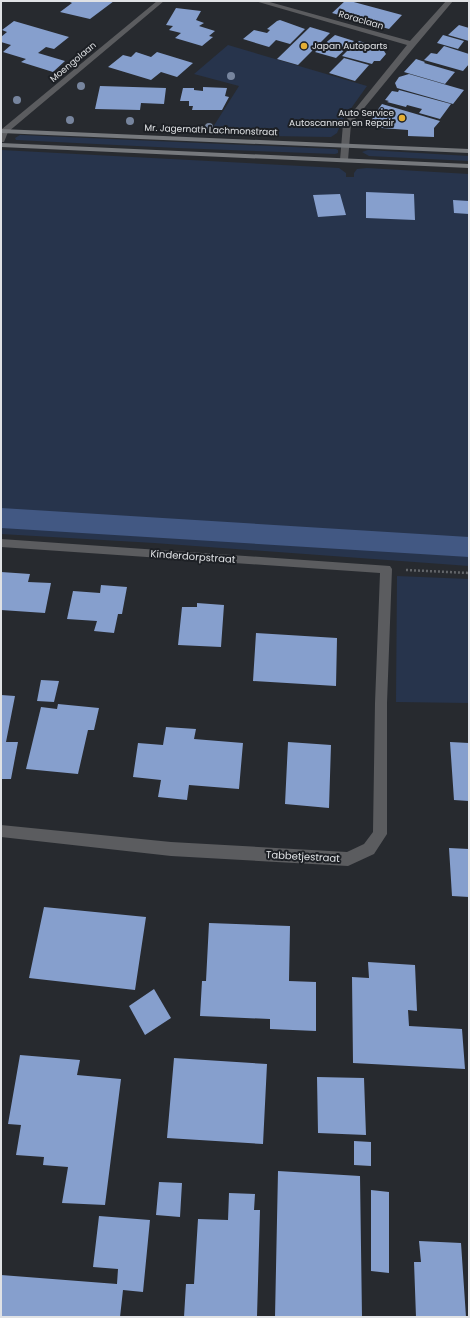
<svg xmlns="http://www.w3.org/2000/svg" width="470" height="1318" viewBox="0 0 470 1318" font-family="Poppins,sans-serif">
  <style>
    .green { fill: #27344c }
    .lines { fill: none; stroke-linecap: round; stroke-linejoin: round }
    .canal { fill: #425883; fill-rule: evenodd }
    .building { fill: #869fcd }
    .path { stroke: #626569; stroke-width: 2.5; stroke-dasharray: 2 2; stroke-linecap: butt }
    .street { fill: #5b5c5f; fill-rule: evenodd }
    .secondary { fill: #76797d; fill-rule: evenodd }
    .tree { fill: #77859e }
    .poi-dot { fill: #e4ae35; stroke: #1d2025; stroke-width: 1.5 }
    .labels { text-anchor: middle; stroke-width: 4; stroke-linejoin: round; paint-order: stroke }
    .far-street-label { font-size: 9px; fill: #e0e2e5; stroke: #1d2025 }
    .far-poi-label { font-size: 9px; fill: #e0e2e5; stroke: #1d2025; text-anchor: start }
    .street-label { font-size: 10px; fill: #e0e2e5; stroke: #1d2025 }
  </style>
  <rect width="100%" height="100%" fill="#272a2f"/>
  <path class="green" d="M228,45L367,86L342,121L337,133L331,137L208,135L239,86L194,74Z
    M20,135L336,149L338,150V153L335,154L177,148L16,140L15,138Z
    M1,150L339,168L346,173V177H354V173L357,169L367,168L469,174V566L154,543L1,534Z
    M368,150L469,156V161L369,156L362,152Z
    M397,576L469,579V703L396,702Z"/>
  <g class="lines">
    <path class="canal" d="M1,508L469,537V557L1,528Z"/>
  </g>
  <path class="building" d="M68,1H114L90,19L60,12L72,3Z
    M345,1H350L402,15L389,29L332,13Z
    M176,8L201,11L196,20L204,23L199,26L215,31L209,36L213,37L202,46L175,38L181,33L169,30L173,26L166,25Z
    M280,20L305,29L290,44L276,40L269,47L243,39L254,30L267,33L270,30L267,29L277,21Z
    M14,21L69,37L54,49L46,47L38,53L65,61L53,72L21,62L26,59L3,52L11,45L1,42V37L7,32L2,30Z
    M459,25L469,28V41L448,35Z
    M310,27L330,33L298,65L277,59Z
    M335,35L354,41L336,58L315,52Z
    M443,35L464,41L458,49L437,43Z
    M359,41L375,46L374,48L384,51L386,54L380,61H374L372,64L342,56L349,49H351Z
    M444,46L469,54V64L463,71L424,60L431,53L437,54Z
    M136,52L151,57L157,52L193,63L177,77L161,72L151,80L108,67L123,55L131,57Z
    M344,58L369,65L355,81L329,73Z
    M416,59L425,62L424,63L455,72L445,84L404,72Z
    M409,74L464,90L453,104L397,88L395,83L399,77Z
    M100,86L166,88L164,104L141,103L140,110L95,109Z
    M203,87L227,88L225,96L229,97L222,110H192L193,106H189V101H180L183,88H194V90L203,91Z
    M399,90L451,104L440,119L419,113L422,109L407,105L406,107L387,102L389,101L385,100L392,91L398,92Z
    M382,104L440,121L434,128V137L408,136V130L369,127L374,115Z
    M366,192L414,194L415,220L366,218Z
    M340,194L346,215L318,217L313,195Z
    M453,200L469,201V214L454,213Z
    M1,572L30,574L28,582L51,583L45,613L1,610Z
    M101,585L127,587L122,614H118L114,633L94,631L97,621L67,619L73,591L100,593Z
    M197,603L224,605L221,647L178,645L182,607H197Z
    M256,633L337,638L336,686L253,681Z
    M41,680L59,681L54,702L37,701Z
    M1,695L15,696L6,742H18L11,779H1Z
    M58,704L99,708L94,730H88L78,774L26,769L41,707L57,709Z
    M166,727L196,729L194,739L243,743L239,789L189,785L187,800L158,797L161,780L133,777L138,743L163,745Z
    M288,742L331,745L329,808L285,804Z
    M450,742L469,743V801L454,800Z
    M449,848L469,849V897L452,896Z
    M44,907L146,917L135,990L29,978Z
    M209,923L290,926L289,981L316,982V1031L270,1029V1019L200,1016L202,981H206Z
    M368,962L415,965L417,1011L408,1010L409,1026L462,1029L465,1069L353,1063L352,977L369,978Z
    M154,989L171,1018L145,1035L129,1006Z
    M20,1055L80,1060L77,1075L121,1079L105,1205L62,1203L68,1167L43,1165L44,1157L16,1155L21,1125L8,1124Z
    M174,1058L267,1064L263,1144L167,1138Z
    M317,1077L364,1078L366,1135L318,1133Z
    M354,1141L371,1142V1166L354,1165Z
    M278,1171L360,1176L362,1317H275Z
    M159,1182L182,1183L180,1217L156,1215Z
    M371,1190L389,1192V1273L371,1271Z
    M229,1193L255,1194L254,1210H260L257,1317H184L186,1284H194L198,1219L228,1220Z
    M99,1216L150,1220L143,1292L123,1290L120,1317H1V1275L117,1284L118,1269L93,1267Z
    M419,1241L461,1243L466,1317H416L414,1262H421Z"/>
  <g class="lines">
    <path class="path" d="M406,570L469,573"/>
    <path class="street" d="M157,1H164L8,132L4,142H1L2,129Z
      M255,1H266L410,41L446,1H453L415,46L351,124L348,160L344,162L340,160L343,124L407,45Z
      M1,539L390,566L392,569L387,703V834L374,854L348,866L171,856L1,837V825L171,842L347,852L364,844L373,832L375,703L380,573L1,547Z"/>
    <path class="secondary" d="M1,129L469,149V153L1,133Z
      M1,143L469,164V168L1,147Z"/>
  </g>
  <g class="tree">
    <circle cx="231" cy="76" r="4"/>
    <circle cx="81" cy="86" r="4"/>
    <circle cx="17" cy="100" r="4"/>
    <circle cx="70" cy="120" r="4"/>
    <circle cx="130" cy="121" r="4"/>
    <circle cx="209" cy="127" r="4"/>
  </g>
  <g class="poi-dot">
    <circle cx="304" cy="46" r="4"/>
    <circle cx="402" cy="118" r="4"/>
  </g>
  <g class="labels">
    <g class="far-street-label">
      <text transform="translate(361 20) rotate(16)" y="3">Roraclaan</text>
      <text transform="translate(73 62) rotate(-40)" y="3">Moengolaan</text>
      <text transform="translate(211 130) rotate(2)" y="3">Mr. Jagernath Lachmonstraat</text>
    </g>
    <g class="far-poi-label">
      <text x="312" y="49">Japan Autoparts</text>
      <text x="394" y="116" text-anchor="end">Auto Service<tspan x="394" dy="10">Autoscannen en Repair</tspan></text>
    </g>
    <g class="street-label">
      <text transform="translate(193 556) rotate(4)" y="4">Kinderdorpstraat</text>
      <text transform="translate(303 856) rotate(3)" y="4">Tabbetjestraat</text>
    </g>
  </g>
  <rect width="470" height="1318" fill="none" stroke="#e0e2e5" stroke-width="4"/>
</svg>
